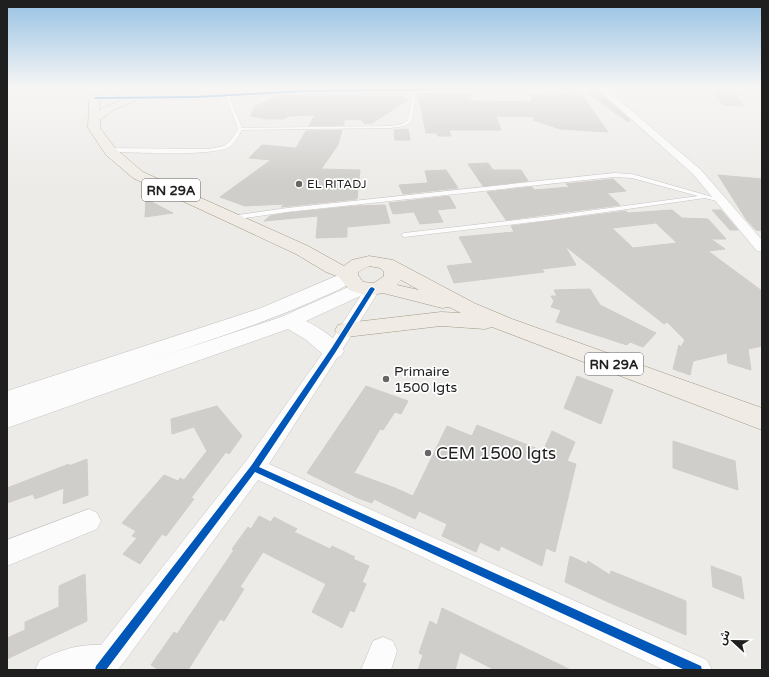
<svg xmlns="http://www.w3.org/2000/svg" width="769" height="677" viewBox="0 0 769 677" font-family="'Varela Round','Noto Sans Arabic',sans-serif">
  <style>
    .building { fill: #d0cecb; stroke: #d0cdc9; fill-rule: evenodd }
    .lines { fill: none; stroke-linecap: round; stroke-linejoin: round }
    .service-casing { stroke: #c6c5c4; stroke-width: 1 }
    .minor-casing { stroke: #c6c5c4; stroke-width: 1 }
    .tertiary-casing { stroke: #c6c5c4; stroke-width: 1 }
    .primary-casing { stroke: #a39a85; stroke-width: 1 }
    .service { fill: #fcfcfc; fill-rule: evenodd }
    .minor { fill: #fcfcfc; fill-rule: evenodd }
    .tertiary { fill: #fcfcfc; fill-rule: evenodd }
    .primary { fill: #f0ece5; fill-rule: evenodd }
    .cycleway-casing { stroke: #fff; stroke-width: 2 }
    .cycleway { fill: #0057b8; fill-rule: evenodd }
    .poi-dot { fill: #676665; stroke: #fff; stroke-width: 1.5 }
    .labels { text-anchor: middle; stroke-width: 3.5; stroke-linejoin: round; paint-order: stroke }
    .far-poi-label { font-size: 12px; fill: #1f1f1f; stroke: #fff; text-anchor: start }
    .shield { fill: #fff; stroke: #626262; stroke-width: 1 }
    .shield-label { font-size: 13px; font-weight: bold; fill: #1f1f1f }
    .poi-label { font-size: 14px; fill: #1f1f1f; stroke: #fff; text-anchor: start }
    .near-poi-label { font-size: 17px; fill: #1f1f1f; stroke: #fff; text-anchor: start }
  </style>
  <rect width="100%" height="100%" fill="#edebe8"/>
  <path class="building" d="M713,88H733L743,106L723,105L717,99Z
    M596,90L630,120L628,122L585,91Z
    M580,93L608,132L560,129L533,120L536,117L496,116L501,130H449L451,136H438L437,133H426L418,94H469L471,101L532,102L531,95L558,96L556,94Z
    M398,94L408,100L372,123L365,124L360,119L344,120V125L309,126L315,115L289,116L283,119H267L251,116L254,107L278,96Z
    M408,129L410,140H395L394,130Z
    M342,130L338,145L321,169L360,170L357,199L281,207L285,204L245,206L220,197L271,160L249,158L262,145L296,148L306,131Z
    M488,163L493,170H521L528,181L483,186L468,164Z
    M446,170L458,188L403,194L399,185L428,183L425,171Z
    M718,175L762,179V231L756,230L746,219Z
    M613,179L626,191L607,193L620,205L506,220L487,192L532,187L534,190L570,187L566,184Z
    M449,196L456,208L437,210L443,222L420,224L414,212L393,214L389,203Z
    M146,199L173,213L145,217Z
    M385,205L390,223L347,227V237L316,238L318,216L264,221L270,216L287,213L356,206Z
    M672,210L682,218L708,219L726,239H711L725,249L708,251L762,291V346L748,349L751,370L728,363L727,353L693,361L690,375L673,369L679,345L681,347L685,340L667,322L664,324L565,246L576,265L542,269L544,272L454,283L447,266L473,263L459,237L514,232L511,226L626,211L628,213ZM656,223L677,243L633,248L612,228Z
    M712,210H721L738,230H730Z
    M590,289L600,305L656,333L643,347L630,342L627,345L556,322L561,310L551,307L554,301L551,296H557L554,290Z
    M577,376L613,390L601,424L564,408Z
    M366,386L408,401L401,414L395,412L383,430L380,429L354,473L395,488L413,496L447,426L472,436L477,425L543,451L552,431L575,442L567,461L576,464L555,552L546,548L542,566L501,546L499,551L480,542L476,552L442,536L447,524L419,511L415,519L374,499L372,503L358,498L307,473Z
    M217,406L242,436L229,454L226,452L191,498L194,499L166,536L162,534L140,564L123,554L137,538L132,536L136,531L122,523L164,475L178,481L180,478L184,480L207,451L194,427L172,434L171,419Z
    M673,441L735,461L738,490L673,468Z
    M87,459L88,495L63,504L64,488L35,499L33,494L7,503V488L69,464V466Z
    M259,516L271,522L274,517L297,529L294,532L330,549L332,546L355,557L353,559L369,566L362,582L366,584L354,612L350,610L342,628L312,612L326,584L263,552L240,587L244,589L224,621L220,619L188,670H159L151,665L174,632L177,634L234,550L232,549L248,527L251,529Z
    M570,556L587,564L588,561L610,575L611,571L686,601V635L608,602L565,582Z
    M711,566L741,577L744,599L713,587Z
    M85,574L87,621L7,659V638L25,630V622L59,607V586Z
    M442,608L571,670H495L460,652L455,670H418L423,655L419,653L430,621L437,625Z"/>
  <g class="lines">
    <g class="service-casing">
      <path id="service" d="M413,89L416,90L412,121L405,126L390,128L242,130C238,137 235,143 229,147C213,157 131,152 109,152L106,150L109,148L208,149L224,146L231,140L238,129L225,95L227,94L229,95L242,128L390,126L402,124L408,120Z
        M614,173L632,174L723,200L720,202L705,198L550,220L404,237L401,235L404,233L550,216L698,196L632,178L614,177L287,212L231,220L228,218L231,216L287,208Z"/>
    </g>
    <g class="minor-casing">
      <path id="minor" d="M541,88L537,90L306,93L195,99L95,100L91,98L95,96L195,95L306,89Z
        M596,88H605L701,170L762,240V252L757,251L693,174Z
        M372,284L377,286L380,289L339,355L269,464L707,660L712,670H664L258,480L118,670H35L40,660C60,650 78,644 101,645L246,461L327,347L367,286Z
        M89,509L97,513L101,521L97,529L7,566V540Z
        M383,637L393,641L397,651L391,670H361L373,641Z"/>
    </g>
    <g class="tertiary-casing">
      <path id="tertiary" d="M348,271L354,272L357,276C349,287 330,293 318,299C262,324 203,342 145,362L281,317L355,284L362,282L369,284L371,288L369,292L306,321C320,328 336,338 344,351L341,356L333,359L325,356L305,339L288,329L7,428V391L261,308Z"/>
    </g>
    <g class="primary-casing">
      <path id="primary" d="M96,88H106L99,101V110L127,97H135L136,99L135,101L113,110L100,120V128L116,149L143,172L308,246L344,266L352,260L369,256L393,260L474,303L512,319L762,408V430L492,327L485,329L441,326L346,337L338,335L335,330L338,325L346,323L441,312L461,313L449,307L442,308L383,293L367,296L349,290L339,277L326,272L296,254L133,178L106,155L88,128L89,101ZM369,266L380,268L384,272V276L374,283L363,282L358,275V272ZM401,280L419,290L397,285Z"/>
    </g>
    <use href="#service" class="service"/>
    <use href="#minor" class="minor"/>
    <use href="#tertiary" class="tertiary"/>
    <use href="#primary" class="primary"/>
    <g class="cycleway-casing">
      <path id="cycleway" d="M475,88H538L537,89L306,92L195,98L95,99L94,98L95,97L195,96L306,90Z
        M372,287L375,289L335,353L259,467L701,666L702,670H685L255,472L106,670H95L96,666L251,466L331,349L370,288Z"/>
    </g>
    <use href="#cycleway" class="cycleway"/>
  </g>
  <linearGradient id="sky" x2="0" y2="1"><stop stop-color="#97c2e4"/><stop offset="0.48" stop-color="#f7f6f5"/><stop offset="1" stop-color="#f7f6f5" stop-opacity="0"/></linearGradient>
  <rect width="769" height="183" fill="url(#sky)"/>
  <g class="poi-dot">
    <circle cx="299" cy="184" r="4"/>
    <circle cx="386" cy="379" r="4"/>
    <circle cx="428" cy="453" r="4"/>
  </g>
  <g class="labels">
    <g class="far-poi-label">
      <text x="307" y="188">EL RITADJ</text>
    </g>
    <g class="shield">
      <rect x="142" y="179" width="58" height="22" rx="3"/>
      <rect x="585" y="353" width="58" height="22" rx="3"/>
    </g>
    <g class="shield-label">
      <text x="171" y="195">RN 29A</text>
      <text x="614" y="369">RN 29A</text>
    </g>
    <g class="poi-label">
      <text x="394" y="376">Primaire<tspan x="394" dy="16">1500 lgts</tspan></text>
    </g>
    <g class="near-poi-label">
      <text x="436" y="459">CEM 1500 lgts</text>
    </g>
  </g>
  <rect width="769" height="677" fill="none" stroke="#1f1f1f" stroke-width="16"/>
  <g transform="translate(733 641) rotate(292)" stroke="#ffffff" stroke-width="3" paint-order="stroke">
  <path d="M0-3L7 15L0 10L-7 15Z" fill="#1f1f1f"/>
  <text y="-6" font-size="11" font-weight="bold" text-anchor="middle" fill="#1f1f1f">ش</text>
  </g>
</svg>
